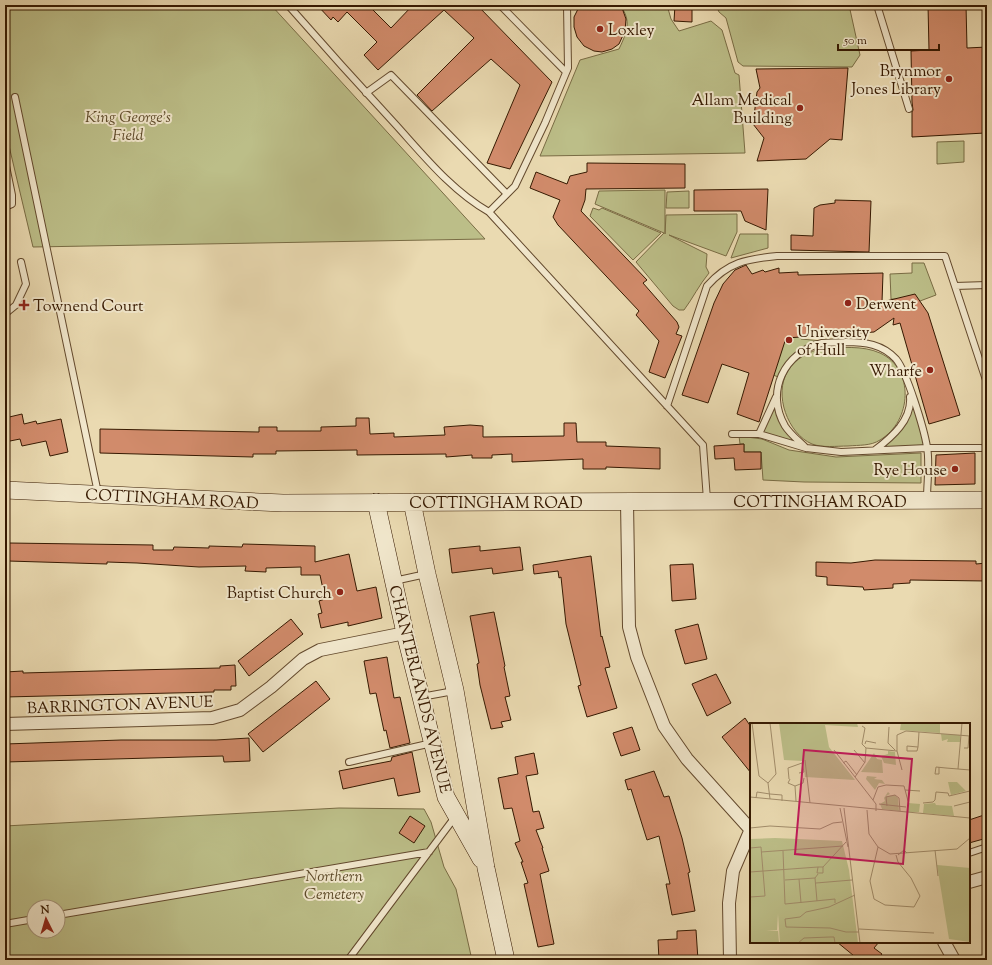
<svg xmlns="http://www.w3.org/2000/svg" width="992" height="965" viewBox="0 0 992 965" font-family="'Sorts Mill Goudy',serif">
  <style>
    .green { fill: #bcbe88; stroke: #796c44; fill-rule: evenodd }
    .building { fill: #d18b6b; stroke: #361901 }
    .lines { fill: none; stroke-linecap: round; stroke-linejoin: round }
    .lane-casing { stroke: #63492d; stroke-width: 8 }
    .street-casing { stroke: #63492d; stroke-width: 14 }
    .secondary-casing { stroke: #361901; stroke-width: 18 }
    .lane { stroke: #f1e7cc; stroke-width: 6 }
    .street { stroke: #f1e7cc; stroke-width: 12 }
    .secondary { stroke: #f1e7cc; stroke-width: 17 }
    .poi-dot { fill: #8f2418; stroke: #f1e7cc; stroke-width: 1.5 }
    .labels { text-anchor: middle; stroke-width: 4; stroke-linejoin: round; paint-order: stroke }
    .poi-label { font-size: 16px; fill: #361901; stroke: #f1e7cc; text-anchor: end }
    .park-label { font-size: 16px; font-style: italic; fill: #5e4b2a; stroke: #f1e7cc }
    .street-label { font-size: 16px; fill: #361901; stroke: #f1e7cc }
    .inset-road { fill: none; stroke: #a28d6b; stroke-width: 1 }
    .view { fill: #c2185b; fill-opacity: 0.15; stroke: #c2185b; stroke-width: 2 }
    .inset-edge { fill: none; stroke: #361901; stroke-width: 2 }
  </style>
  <rect width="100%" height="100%" fill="#eadab1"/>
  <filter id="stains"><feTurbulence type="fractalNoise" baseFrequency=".005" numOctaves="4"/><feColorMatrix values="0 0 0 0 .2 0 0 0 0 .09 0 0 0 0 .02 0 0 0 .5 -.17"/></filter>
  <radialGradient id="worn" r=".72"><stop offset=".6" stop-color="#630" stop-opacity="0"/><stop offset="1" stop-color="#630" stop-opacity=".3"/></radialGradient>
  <path class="green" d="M5,5H271L485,239L33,247L5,129Z
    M620,5H667L671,19L679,31L711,21L722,30L735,73L739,75L745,153L540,156L580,60L619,49C627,32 632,21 620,5Z
    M716,5H849L860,55L852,67L743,66L738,62L726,18L719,12Z
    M964,141V162L937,164V142Z
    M665,190V234L666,215L737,214V232L726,256L669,235L707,254L706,267L709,273C699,285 693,298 684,310H679L673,306L636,262L664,233L595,204L599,191Z
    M689,191V208H666L667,192Z
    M593,208L599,210L602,208L661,233L633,260L590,216Z
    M740,234H768V248L731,258Z
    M912,263H924L936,295L920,301L891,299L890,274L912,273Z
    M799,323L801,339L822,341C798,346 789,354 781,378L773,375L785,335Z
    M823,348C842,348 862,345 880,353C915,369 912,421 880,440C871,446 859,445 848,446C836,446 823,448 812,444C788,434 773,394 788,371C796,358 808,352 823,348Z
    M910,387L927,448L875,450L885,442L907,414Z
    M776,397L782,418L806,448L759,434Z
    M739,436L762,439L789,450L836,457L921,453V483L804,482L763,480L761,452H744V444H740Z
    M339,808L424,809L431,822L444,867L456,889L472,960H5V826ZM34,907H58V931H34Z"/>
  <path class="building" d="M317,5H368L391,28L413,5H477L552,82L510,169L487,163L520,85L491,59L432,111L417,95L474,38L444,10L378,70L364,55L377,42L347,12L338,22L333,17L331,20Z
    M582,5H621L626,19L625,31L619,44L612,49L602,52L594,51L584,46L577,37L574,27V17L579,7Z
    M675,5H692V22L674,21Z
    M928,5H966L967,48L987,47V106H984L985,133L912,137V112L913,110L912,102L911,51L929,50Z
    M848,68L842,140L830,139L806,159L757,161L764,138L753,124L757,92L760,88L756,69Z
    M587,163L685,164V188L586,189L585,200L581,211L647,280L643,283L677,322L679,327L676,334L682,336L665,378L649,372L659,341L636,315L639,311L558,225L553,217L560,200L530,188L536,172L567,184L570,176L587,172Z
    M768,189L766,230L745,221L741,211H694V190Z
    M835,200L871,201L869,252L791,250V235L813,236L814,208L820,205L835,203Z
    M746,265L752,274L763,270L765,272L779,268V273L798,272V275L883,273L882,302L915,294L928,313L960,415L929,424L900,323L893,325L894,318L874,332L786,338L759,422L737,414L749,373L722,364L708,403L682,395L714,303L723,284L735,270Z
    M22,414L24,424L36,421L37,424L61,419L68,452L50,456L46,441L22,446L20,439L5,442V418Z
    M356,418H369L370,434L394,433V437L445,435L444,427L470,425L483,426V437L564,436V423H576L577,442H606V446L660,448V469L606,467V469H583V459L512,462V454L492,455V458H472V455L446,457V454L357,455V450L276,451V454H253V457L100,453V429L259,432V427H277V431H321V427L356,426Z
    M744,444V452H761V469L735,470L734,458L715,459L714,446Z
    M975,453V484L935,485L936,455Z
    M9,543L153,545V550H173L174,547L209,548V546L242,547L243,544L315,546V562L349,554L357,591L376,587L382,618L348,626V622L321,628L318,614L322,613L319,601L325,599L320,575H301V567L266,568V572L245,571L246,566L199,567L137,563L107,562V564L8,561Z
    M480,546V551L520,547L523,570L493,574L492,568L452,573L449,549Z
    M591,556L601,637L602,636L610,667L605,668L617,708L587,717L578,686L581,685L566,624L561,577L559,578L558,571L534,574L533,565Z
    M875,560L976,561V564L987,563V581L910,580V583L893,584V588L864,590L863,587L827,585V577L816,576V562L851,563Z
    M693,564L696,599L672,601L670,565Z
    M494,612L505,666L504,667L510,696L505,697L511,720L501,722L503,727L491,729L480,685L477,664L479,663L470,616Z
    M291,619L303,634L249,676L238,661Z
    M698,624L707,659L685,664L675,630Z
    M387,657L394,698L400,697L410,743L390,748L386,730L384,731L376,693L370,694L364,661Z
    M235,665L236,686H231V690H214V692L5,697V672L23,671V673L135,670L220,668V666Z
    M716,674L731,703L707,716L692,684Z
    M316,681L330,699L263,752L248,734Z
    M745,718L751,727V773L722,737Z
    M632,727L640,750L621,756L613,733Z
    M249,738L250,761L224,762L223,756L5,762V744L121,740H216Z
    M412,752L420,792L398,796L394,778L343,789L339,771L391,761L392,757Z
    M534,753L538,774L526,776L533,812L539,811L544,828L536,830L543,848H542L549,871L540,874L554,944L538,947L524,884L528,883L521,862H523L515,843L520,841L512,808L504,809L498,778L518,774L515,757Z
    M654,771L664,797L669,796L682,838L690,872L688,873L695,911L672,915L666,884H670L659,836L647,840L631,789L628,790L625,780Z
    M987,814V838L969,843V820Z
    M410,816L425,826L414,843L399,833Z
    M696,930L698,960H659L658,940L677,939V931Z
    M837,942H879L874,948L882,954L877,960H859Z"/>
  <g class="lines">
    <g class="lane-casing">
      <path id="lane" d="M288,5C323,45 359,85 396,125C424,156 452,191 489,212
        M500,5L566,72
        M567,5L568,68L545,123L515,186L489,212L703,445L707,500
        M877,5L909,109
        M366,93L391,75L507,194
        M15,97L98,493
        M5,161L12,195V204L5,207
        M955,286L987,285
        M5,314L16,305L26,284L21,262
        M667,406L707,286C728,262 747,259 777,256H945L987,383
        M732,434H759L806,448L841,452L927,448H981
        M759,434L776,397
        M806,448C799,441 790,434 785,426C765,392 784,352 822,343C829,342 838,343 846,342C865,342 882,344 896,359C907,372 924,429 927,447C930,463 927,482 927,499
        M875,450C892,437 912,420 910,397
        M394,581L426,574
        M421,697L454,691
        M349,762L432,743
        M969,853L987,847
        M58,915L429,852
        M5,924L34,919
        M348,960L455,817"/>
    </g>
    <g class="street-casing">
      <path id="street" d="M627,502L629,627L637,657L664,726L687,759L751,830
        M5,724L212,718L240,710L271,687L303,659L320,650L405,633
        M969,882L987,877
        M944,942L954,960
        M730,960L729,903L733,871L751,829"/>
    </g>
    <g class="secondary-casing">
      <path id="secondary" d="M5,490L283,503L987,500
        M376,502L405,633L446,797L481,859
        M412,502L427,574L455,690L486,868L506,960"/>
    </g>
    <use href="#lane" class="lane"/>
    <use href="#street" class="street"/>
    <use href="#secondary" class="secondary"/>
  </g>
  <g class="poi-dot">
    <circle cx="600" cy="29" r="4"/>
    <circle cx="949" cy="79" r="4"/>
    <circle cx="800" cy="108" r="4"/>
    <circle cx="848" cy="303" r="4"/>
    <path d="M22 299h4v4h4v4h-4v4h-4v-4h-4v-4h4z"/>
    <circle cx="789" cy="340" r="4"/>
    <circle cx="930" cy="370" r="4"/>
    <circle cx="955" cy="469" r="4"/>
    <circle cx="340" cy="592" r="4"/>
  </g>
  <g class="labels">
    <g class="poi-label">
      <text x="608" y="35" text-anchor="start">Loxley</text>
      <text x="941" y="76">Brynmor<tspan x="941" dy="18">Jones Library</tspan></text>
      <text x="792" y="105">Allam Medical<tspan x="792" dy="18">Building</tspan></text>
      <text x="856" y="309" text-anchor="start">Derwent</text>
      <text x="33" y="311" text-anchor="start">Townend Court</text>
      <text x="797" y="337" text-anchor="start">University<tspan x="797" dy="18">of Hull</tspan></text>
      <text x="922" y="376">Wharfe</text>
      <text x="947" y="475">Rye House</text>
      <text x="332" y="598">Baptist Church</text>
    </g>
    <g class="park-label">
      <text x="128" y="122">King George's<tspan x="128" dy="18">Field</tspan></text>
      <text x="334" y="881">Northern<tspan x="334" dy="18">Cemetery</tspan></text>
    </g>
    <g class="street-label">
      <text transform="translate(172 498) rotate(3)" y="6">COTTINGHAM ROAD</text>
      <text x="820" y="507">COTTINGHAM ROAD</text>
      <text x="496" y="508">COTTINGHAM ROAD</text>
      <text transform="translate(421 689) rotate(76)" y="6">CHANTERLANDS AVENUE</text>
      <text transform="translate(120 704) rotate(-2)" y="6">BARRINGTON AVENUE</text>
    </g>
  </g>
  <g transform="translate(750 723)">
    <rect width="220" height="220" fill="#eadab1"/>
    <path d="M29,0H107L108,4L75,2L79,24L105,57L55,54L53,38L34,37ZM151,0H190V10L150,7ZM191,11L210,12V19H197L198,16L192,18ZM138,28L145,29L146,42L134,40L131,33L138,31ZM124,30L127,36L132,37L133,50L111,49ZM117,53L127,54L124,56L132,57L135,61L129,60L125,67L116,56ZM198,59H207L216,68L201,72ZM138,69L140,71L136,73L145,72L148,75L149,88L132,86L130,81L135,78L134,75ZM158,80L170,81L169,89H158ZM185,80L186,82L202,83L204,93L173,90L174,81ZM25,115L92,118L99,147L108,220H30L28,191L27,207H16L28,208L29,220H1L0,116ZM187,142L220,145V219L199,216Z" fill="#bcbe88"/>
    <path class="inset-road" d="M2,0L9,53L18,60M112,3L115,5L112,21L116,25M139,4L138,20L145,27M115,21L116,18L126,20M168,24L157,23V28H167L168,24L169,9M214,25H218L219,13M84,27L105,54M104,27L115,40M147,28L152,47M55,37L60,80M93,40L96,38L107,52M189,44V51H185L186,44L196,45L220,47M208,46L212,0M39,56L38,45L52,40L54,49L49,50M40,56L38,60L45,63L53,60L54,55M18,60L26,51L20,0M18,60L20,76M45,63L46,78M155,67L170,68M0,74L220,95M6,75L7,69L20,71L32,72V78M123,77L128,64L136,62L154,63L158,78M185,77L186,69L198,70L199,73L220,68M173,80L183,79L185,77M129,81L156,84M137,83L136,74L145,72L149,75L150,88M204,83L220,79M90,85L98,124M94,85L110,220M117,87L119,111L128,124L140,131L207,126L220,115M126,88V81L105,54L115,39L116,25L147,28V12L156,8L220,13M0,105L20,103L70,106L83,100L92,99M128,124L120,158L124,176L135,182L164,184L170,173L161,155L148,139L146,132M0,125L11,124L15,173L0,174M185,127L188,153M33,128L35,181L85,176V180M11,129L93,123M148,132L154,127L157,130M73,144H68L67,150H73V144L96,119M0,149L68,144M49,156L51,180M35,157L65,155M66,160L102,157M105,172L79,184L56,189L50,194L35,196L36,204L80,205L96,209H109M67,178L65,155L68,151M109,206L184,210M48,220L54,215L80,214H84L85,220"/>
    <path class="view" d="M54,27L162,36L153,141L45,131Z"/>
    <rect width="220" height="220" class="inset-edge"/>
  </g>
  <rect width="992" height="965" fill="none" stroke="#eadab1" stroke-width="20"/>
  <rect x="6" y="6" width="980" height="953" fill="none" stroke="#361901" stroke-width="2"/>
  <rect x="10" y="10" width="972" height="945" fill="none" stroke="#361901"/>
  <g transform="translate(46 919) rotate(355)"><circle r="19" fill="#f1e7cc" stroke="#a6957b"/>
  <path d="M0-3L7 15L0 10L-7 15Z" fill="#8f2418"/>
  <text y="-6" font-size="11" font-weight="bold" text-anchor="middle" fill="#361901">N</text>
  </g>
  <path d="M838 44v6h101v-6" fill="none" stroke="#361901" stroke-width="2"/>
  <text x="844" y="44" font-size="12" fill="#361901" stroke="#f1e7cc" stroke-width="3" paint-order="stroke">50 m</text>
  <rect width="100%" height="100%" filter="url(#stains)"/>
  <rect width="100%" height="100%" fill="url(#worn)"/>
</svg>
